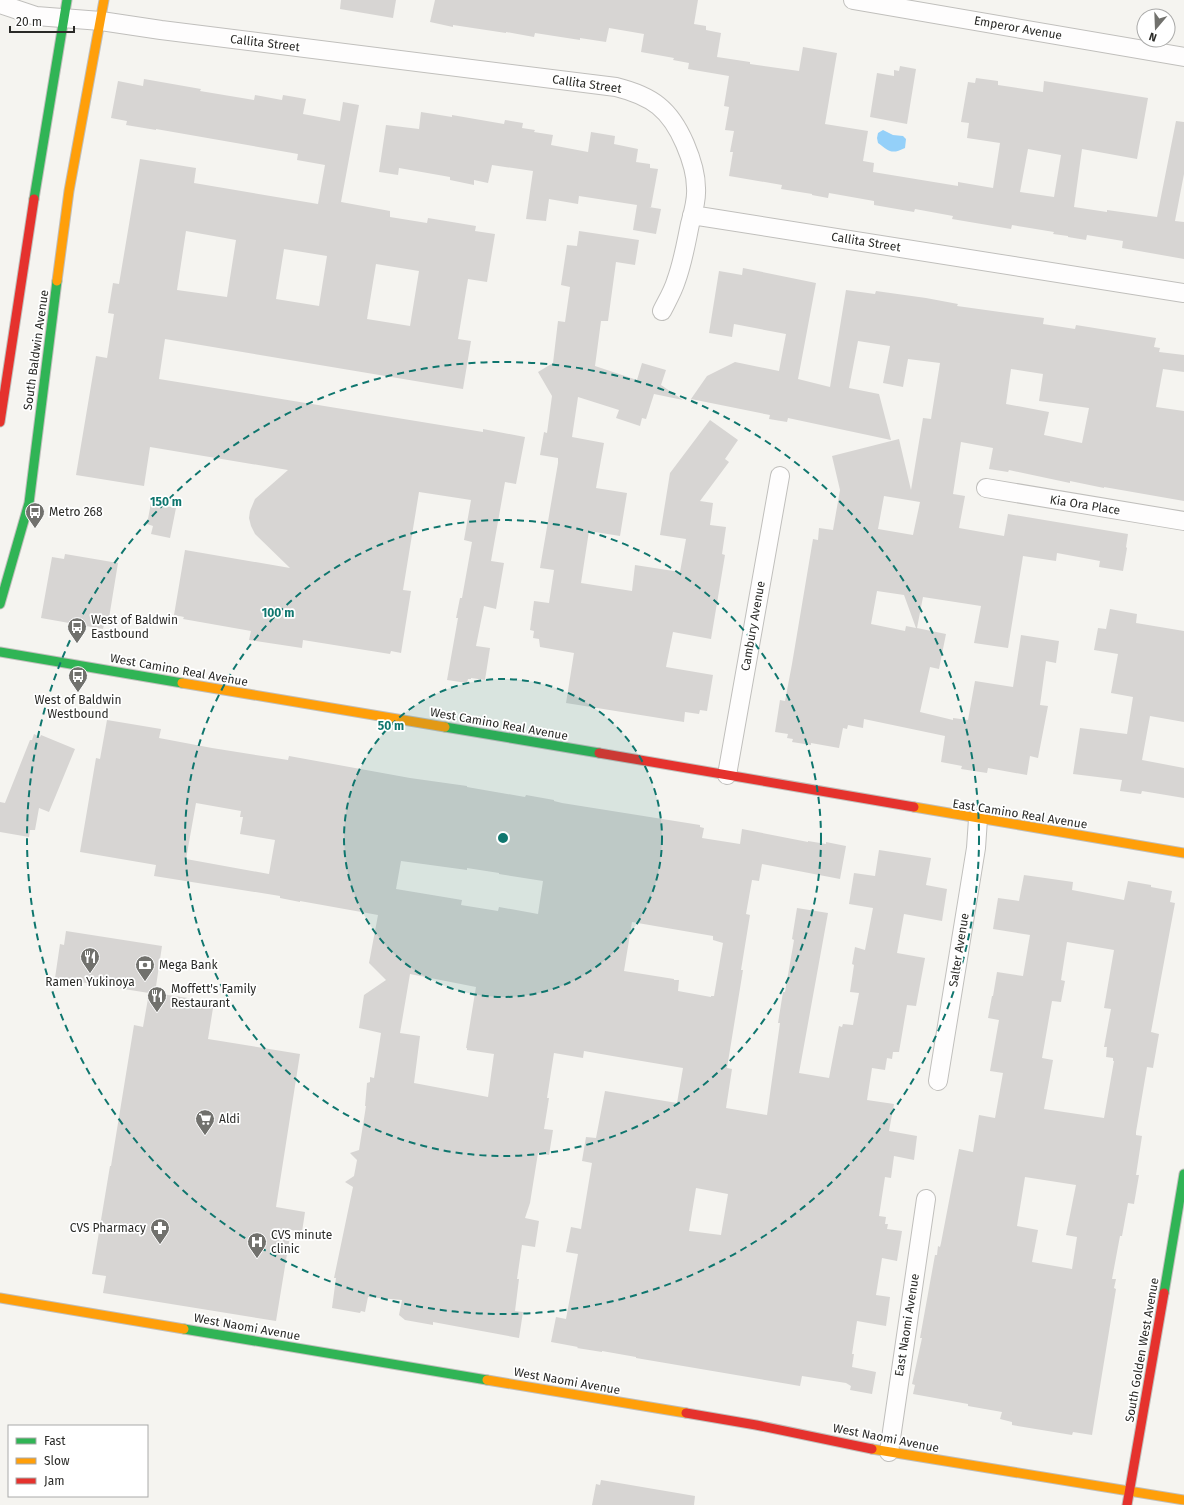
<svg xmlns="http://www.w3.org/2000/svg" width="1184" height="1505" viewBox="0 0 1184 1505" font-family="'Fira Sans',sans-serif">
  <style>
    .water { fill: #94d0f9 }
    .building { fill: #d7d5d3; fill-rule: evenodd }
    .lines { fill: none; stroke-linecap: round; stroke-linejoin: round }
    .street-casing { stroke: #c0bfbc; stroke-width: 20 }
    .fast-casing { stroke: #c0bfbc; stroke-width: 11 }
    .slow-casing { stroke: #c0bfbc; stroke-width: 11 }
    .jam-casing { stroke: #c0bfbc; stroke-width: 11 }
    .street { stroke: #fefdfd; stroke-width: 18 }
    .fast { stroke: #30b455; stroke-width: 9 }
    .slow { stroke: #ff9f0a; stroke-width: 9 }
    .jam { stroke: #e5322d; stroke-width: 9 }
    .ring { fill: none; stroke: #0f766e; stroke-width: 2; stroke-dasharray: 7 5 }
    .labels { text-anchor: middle; stroke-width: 3.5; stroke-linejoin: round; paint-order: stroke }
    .street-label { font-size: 12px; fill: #2a2a27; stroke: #fff }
    .poi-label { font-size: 12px; fill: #2a2a27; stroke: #fff; text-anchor: start }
    .centre { fill: #0f766e; stroke: #fff; stroke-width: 2 }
    .ring-label { font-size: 12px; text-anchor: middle; font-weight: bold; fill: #0f766e; stroke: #fff; stroke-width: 3.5; stroke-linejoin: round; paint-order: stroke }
  </style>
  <rect width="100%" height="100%" fill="#f5f4f0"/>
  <path class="water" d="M883,130L893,135L903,136L906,139L905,148C891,155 889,151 878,143L877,138L878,133Z"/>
  <path class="building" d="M341,0H396L393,18L340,9Z
    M435,0H698L694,24L706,26V30L721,33L717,57L750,62V64L799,71L803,47L837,53L825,124L868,131L863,161L874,163L873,172L958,186V182L993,188L1000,143L967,138L969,123L961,122L968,82L975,83L976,78L998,81V85L1043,92L1044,81L1148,98L1137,159L1082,149L1074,207L1107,212V210L1157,217L1176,121L1184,122V174L1175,221L1184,222V259L1122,248L1123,241L1087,235L1086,240L1068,237V236L1053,234L1054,232L1012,225L1011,229L952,219L953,216L915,209L914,212L874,205V201L829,193L828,198L812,195V194L781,189L782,185L729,176L733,152H730L734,131L725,130L729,107L724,106L729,76L688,69L689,63L673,60L674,58L641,52L644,34L609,28L606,42L580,38V40L535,33L534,37L506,32V33L453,25V27L430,22ZM1028,149L1061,155L1054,197L1020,192Z
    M900,66L916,69L907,124L870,117L877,73L894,76V70L899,71Z
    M144,79L201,89L200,91L254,100L255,95L282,100L283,95L306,99L303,114L340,121L343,102L359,105L341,202L390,211V217L427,223L428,218L476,226L475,231L495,234L487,282L468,279L458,339L471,341L463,389L165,339L159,379L483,432V429L525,437L516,484L505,482L491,561L504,563L496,609L484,606L476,646L490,648L485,680L471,678V679H468L467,683L447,680L458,618H456L460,598H462L472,542L464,540L471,500L419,492L403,590L411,591L401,653L391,651L390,654L303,640L302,648L249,640L251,631L183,619L184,617L174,615L185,550L290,568L255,534L251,526L249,518L250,511L255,499L288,470L150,447L144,486L76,475L96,356L107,358L114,314L108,313L113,283L119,284L140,159L196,168L194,183L318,204L325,165L297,160L298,154L156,129V130L126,125L127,121L111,118L118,81L143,86ZM186,231L236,240L227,297L177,290ZM284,249L327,256L319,306L276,299ZM376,264L419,271L410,326L367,319Z
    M421,112L452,117V115L504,124L505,120L523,123L522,128L535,130L534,132L553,135L551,145L588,152L591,132L615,136L614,144L638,149L636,162L650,164V168L658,169L651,207H649L661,209L656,234L633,230L637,205L579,196L578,204L549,199L546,221L526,219L533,171L492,165L488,183L474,180V185L450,180V177L399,168L398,175L379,172L386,125L419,129Z
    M579,231L639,240L635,265L616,262L608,321H601L595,366L637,380L642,363L666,370L661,385L683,400L654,394L646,419L642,418L640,426L616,418L619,410L578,397L572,437L604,443L596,488L627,493L620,536L589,531L581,583L632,591L635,565L680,572L686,539L660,535L670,473L710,420L738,440L725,459L729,462L700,501L713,503L710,525L726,527L722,554L725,555L711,639L673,632L666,667L713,675L707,711L700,710L699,714L685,712L684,722L566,703L574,653L540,647L539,639L533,638L534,631L530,630L534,601L549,603L554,570L540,568L558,463V458L540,455L544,432L547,433L552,396L538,372L553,363L558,321L565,322L570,287L561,285L567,245L577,246Z
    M743,268L816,283L798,379L830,387L846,290L875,294L876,291L926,298L958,304L957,306L1044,318L1043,324L1075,329L1076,325L1156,338L1154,347L1160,348L1159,352L1184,355V372L1163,369L1156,407L1184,411V501L1104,487V488L1070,481V483L1009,470L1008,472L989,469L993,448L961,442L953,494L965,496L959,528L1004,536L1008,514L1128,534L1126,547L1127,548L1123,571L1099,567L1100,561L1057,553L1056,561L1023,556L1008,648L974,643L981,606L923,597L917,628L946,634L939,669L930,667L920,712L953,720V718L968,720L975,681L1013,687L1021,635L1059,641L1056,663L1046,661L1040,705L1048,706L1038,758L1030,756L1027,775L988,768L987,773L961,769L962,766L941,762L945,736L864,719L863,728L848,725L847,729L843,728L839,748L811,743V745L792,742L793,739L787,738L788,734L775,732L780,700L785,701L792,664L813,539L818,540L819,528L833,530L840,490L832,456L899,439L911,490L923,418L931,419L940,363L908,359L903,387L883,383L890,346L858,341L849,388L879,394L891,440L788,418L787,422L769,419L770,415L691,399L707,376L735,362L779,371L786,334L734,324L732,337L709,333L719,271L742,275ZM1011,369L1043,374L1039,401L1089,408L1082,443L1044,435L1049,412L1006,404ZM884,496L920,502L913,535L878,529ZM877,591L904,595L916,628L906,626L905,631L871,624Z
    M151,503L176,508L170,538L151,534L153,526L147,524Z
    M65,554L118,563L109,618L106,617L103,629L41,618L52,557L64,559Z
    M1110,609L1137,614L1136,623L1184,631V722L1150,716L1142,760L1184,768V798L1142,791L1141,794L1120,791L1122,780L1073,774L1080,728L1127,734L1133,697L1111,693L1118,654L1094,650L1098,628L1106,629Z
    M107,720L161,729L159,738L212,748L288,760L289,756L410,778L467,786V787L525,797L526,795L554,800V801L562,803L700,825V827L704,828L702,838L740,844L742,829L808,842V841L826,844V842L846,846L840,879L762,864L759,881L752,880L746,914L750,915L741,970H743L727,1068L732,1069L726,1108L767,1115L780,1023H778L783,992H785L793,946L794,940L792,939L797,908L828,913L799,1073L829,1078L839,1026L842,1027L843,1024L853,1025L859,993L850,992L854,965L852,964L855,947L865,950L873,908L849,904L854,873L875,876L879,850L931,858L926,885L947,889L942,921L904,914L897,953L925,958L916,1006L907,1005L899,1052H893L892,1059L887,1058L885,1070L872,1068L867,1100L894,1104L889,1131L917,1136L914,1160L894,1156L891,1178L885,1177L879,1216L886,1217L885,1224H888L887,1229L902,1231L897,1261L882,1258L876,1295L890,1297L886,1326L857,1321L852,1354H854L852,1367L876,1372L872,1394L850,1390L851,1386L846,1383L802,1376L800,1386L636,1358V1357L602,1351V1352L577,1348L578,1347L551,1342L556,1317L566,1319L578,1254L566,1252L571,1227L581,1229L592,1163L582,1161L586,1137L596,1138L605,1091L677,1103L683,1068L624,1058L584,1051L583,1058L554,1053L547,1098H549L544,1129L553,1130L549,1155L538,1153L530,1203L525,1218L539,1221L535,1247L522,1245L517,1279H519L515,1311L523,1312L519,1338L433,1322V1325L405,1320L399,1315L402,1300L368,1297L365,1312L361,1311L360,1313L332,1308L336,1278H334L353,1187L345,1182L354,1176L357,1160L350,1153L359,1150L366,1106H365L367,1083L370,1082V1077L374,1078L381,1033L359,1028L364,995L386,980L369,963L378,915L300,901V902L280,898V896L154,876L156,865L80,852L96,758L100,759ZM196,803L241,811L240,817H243L240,834L275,840L269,874L186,859ZM401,861L467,870V868L499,873V874L543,881L538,914L499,907L498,911L461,905L462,900L396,889ZM632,922L713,936V940L723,943L714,996H711V997L678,991L679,980H674V979L624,971ZM410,974L476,987L466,1048H467V1050L494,1054L488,1097L414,1083L420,1036L400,1033ZM696,1188L728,1194L721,1235L689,1231Z
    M34,734L40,737L41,735L75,749L49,812L39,808L35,830H30L29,837L0,832V802L5,803L30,740H32Z
    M1024,875L1073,882L1072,890L1124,900L1128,881L1151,885V887L1172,891L1170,902L1175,903L1151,1032L1159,1034L1153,1068L1147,1067L1136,1132V1135L1142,1136L1136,1175H1139L1134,1204L1128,1203L1122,1236H1120L1112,1279H1116L1114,1288L1116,1289L1092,1435L1073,1432L1072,1435L1012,1425V1422L1000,1419L1002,1412L968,1406V1404L913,1394L915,1385L912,1384L922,1338H920L935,1255H937L938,1246L940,1247L941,1243L959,1149L973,1152L979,1115L995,1118L1003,1073L990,1071L999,1020L988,1018L992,996H993L997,972L1023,976L1030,935L993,929L998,898L1019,901ZM1067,942L1114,950L1104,1008L1111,1009L1104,1047H1107L1106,1057L1113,1058V1061H1114L1104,1118L1044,1109L1053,1060L1042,1058L1052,1001L1061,1002L1065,981L1061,980ZM1025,1177L1076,1185L1066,1235L1077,1237L1072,1269L1032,1262L1038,1230L1017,1226Z
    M66,931L162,946L155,993L214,1002L208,1039L300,1054L276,1207L305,1212L302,1232L291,1230L276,1321L103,1293L106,1276L92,1274L110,1166H111L134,1025L143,1027L149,993L55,978L60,944L64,945Z
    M601,1480L695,1496L694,1505H592L596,1484L600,1485Z"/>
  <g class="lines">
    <g class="street-casing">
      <path id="street" d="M853,0L1184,57
        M0,4L36,16L101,21L161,30L616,87C652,96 670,109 685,144C691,158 696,173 696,188C697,200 693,213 690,224C686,243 683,262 676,281C673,291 667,301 662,311
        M692,215L1184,293
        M986,488L1184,521
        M727,775L780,476
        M938,1081L976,848L978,819
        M889,1452L926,1199"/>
    </g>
    <g class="fast-casing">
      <path id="fast" d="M34,199L67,0
        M0,604L29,503L57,281
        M0,652L182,683
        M445,727L599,753
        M1164,1293L1184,1174
        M184,1329L487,1380"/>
    </g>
    <g class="slow-casing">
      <path id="slow" d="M57,281L69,191L104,0
        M182,683L445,727
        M914,807L1184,853
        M0,1298L184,1329
        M487,1380L686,1413
        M872,1449L1184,1500"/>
    </g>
    <g class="jam-casing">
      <path id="jam" d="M0,422L34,199
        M599,753L914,807
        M686,1413L756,1425L872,1449
        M1127,1505L1164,1293"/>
    </g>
    <use href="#street" class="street"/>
    <use href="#fast" class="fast"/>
    <use href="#slow" class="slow"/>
    <use href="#jam" class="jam"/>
  </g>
  <circle cx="503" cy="838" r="159" fill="#0f766e" fill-opacity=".12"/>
  <g class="ring">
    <circle cx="503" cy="838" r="159"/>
    <circle cx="503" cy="838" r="318"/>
    <circle cx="503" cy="838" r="476"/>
  </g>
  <defs>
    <g id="bus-pin" transform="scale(1)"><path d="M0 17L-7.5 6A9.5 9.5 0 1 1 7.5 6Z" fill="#71716d" stroke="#fff"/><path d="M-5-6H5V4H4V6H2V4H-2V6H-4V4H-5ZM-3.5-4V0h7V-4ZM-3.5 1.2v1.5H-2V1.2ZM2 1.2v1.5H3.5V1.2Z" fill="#fff"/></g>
    <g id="restaurant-pin" transform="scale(1)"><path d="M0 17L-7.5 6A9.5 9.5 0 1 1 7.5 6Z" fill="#71716d" stroke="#fff"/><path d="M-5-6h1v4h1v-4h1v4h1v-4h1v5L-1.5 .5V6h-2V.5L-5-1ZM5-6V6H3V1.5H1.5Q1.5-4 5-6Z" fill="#fff"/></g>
    <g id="bank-pin" transform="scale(1)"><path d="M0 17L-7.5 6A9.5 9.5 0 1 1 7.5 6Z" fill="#71716d" stroke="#fff"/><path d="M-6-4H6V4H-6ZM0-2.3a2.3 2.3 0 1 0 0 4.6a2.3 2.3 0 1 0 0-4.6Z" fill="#fff"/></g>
    <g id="supermarket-pin" transform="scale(1)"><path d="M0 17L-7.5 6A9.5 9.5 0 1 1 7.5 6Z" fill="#71716d" stroke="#fff"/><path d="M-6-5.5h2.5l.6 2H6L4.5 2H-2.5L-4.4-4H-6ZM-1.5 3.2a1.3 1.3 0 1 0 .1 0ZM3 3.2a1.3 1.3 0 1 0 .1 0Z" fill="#fff"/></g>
    <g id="pharmacy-pin" transform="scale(1)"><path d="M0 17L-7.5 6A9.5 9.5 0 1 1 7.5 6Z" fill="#71716d" stroke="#fff"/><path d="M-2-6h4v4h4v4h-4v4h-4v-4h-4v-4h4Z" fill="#fff"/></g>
    <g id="hospital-pin" transform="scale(1)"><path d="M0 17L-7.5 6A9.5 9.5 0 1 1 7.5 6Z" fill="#71716d" stroke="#fff"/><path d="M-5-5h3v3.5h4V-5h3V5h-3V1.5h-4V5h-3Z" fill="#fff"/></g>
  </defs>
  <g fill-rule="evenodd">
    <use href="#bus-pin" x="35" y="512"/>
    <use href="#bus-pin" x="77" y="627"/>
    <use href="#bus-pin" x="78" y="676"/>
    <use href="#restaurant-pin" x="90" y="957"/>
    <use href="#bank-pin" x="145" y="965"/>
    <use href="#restaurant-pin" x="157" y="996"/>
    <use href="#supermarket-pin" x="205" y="1119"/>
    <use href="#pharmacy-pin" x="160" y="1228"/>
    <use href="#hospital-pin" x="257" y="1242"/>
  </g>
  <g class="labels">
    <g class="street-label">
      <text transform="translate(1018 28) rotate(10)" y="4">Emperor Avenue</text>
      <text transform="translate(265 43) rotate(7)" y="4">Callita Street</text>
      <text transform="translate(587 84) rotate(8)" y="4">Callita Street</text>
      <text transform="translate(866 242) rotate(9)" y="4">Callita Street</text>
      <text transform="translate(36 350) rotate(-82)" y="4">South Baldwin Avenue</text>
      <text transform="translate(1085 505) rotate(9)" y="4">Kia Ora Place</text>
      <text transform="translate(753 626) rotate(-80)" y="4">Cambury Avenue</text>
      <text transform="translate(179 670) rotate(10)" y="4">West Camino Real Avenue</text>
      <text transform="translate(499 724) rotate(10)" y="4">West Camino Real Avenue</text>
      <text transform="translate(1020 814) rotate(9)" y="4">East Camino Real Avenue</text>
      <text transform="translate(959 950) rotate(-81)" y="4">Salter Avenue</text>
      <text transform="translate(907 1325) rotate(-81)" y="4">East Naomi Avenue</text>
      <text transform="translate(247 1327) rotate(10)" y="4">West Naomi Avenue</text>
      <text transform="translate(1142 1350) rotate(-80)" y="4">South Golden West Avenue</text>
      <text transform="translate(567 1381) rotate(10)" y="4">West Naomi Avenue</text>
      <text transform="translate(886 1438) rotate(11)" y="4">West Naomi Avenue</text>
    </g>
    <g class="poi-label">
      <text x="49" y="516">Metro 268</text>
      <text x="91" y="624">West of Baldwin<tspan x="91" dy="14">Eastbound</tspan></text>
      <text x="78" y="704" text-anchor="middle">West of Baldwin<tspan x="78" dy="14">Westbound</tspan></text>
      <text x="159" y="969">Mega Bank</text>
      <text x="90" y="986" text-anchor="middle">Ramen Yukinoya</text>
      <text x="171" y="993">Moffett's Family<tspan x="171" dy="14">Restaurant</tspan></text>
      <text x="219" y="1123">Aldi</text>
      <text x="146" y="1232" text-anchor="end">CVS Pharmacy</text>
      <text x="271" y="1239">CVS minute<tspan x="271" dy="14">clinic</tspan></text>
    </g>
  </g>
  <circle cx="503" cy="838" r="6" class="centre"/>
  <g class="ring-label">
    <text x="166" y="506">150 m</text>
    <text x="278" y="617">100 m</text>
    <text x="391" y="730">50 m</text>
  </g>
  <rect x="8" y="1425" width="140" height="72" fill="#ffffff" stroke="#aaaaa9"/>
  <rect x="16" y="1438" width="20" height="6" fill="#30b455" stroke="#aaaaa9"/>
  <text x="44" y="1445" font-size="12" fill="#2a2a27">Fast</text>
  <rect x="16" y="1458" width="20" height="6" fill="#ff9f0a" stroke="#aaaaa9"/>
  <text x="44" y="1465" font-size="12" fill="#2a2a27">Slow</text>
  <rect x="16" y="1478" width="20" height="6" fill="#e5322d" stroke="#aaaaa9"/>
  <text x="44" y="1485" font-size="12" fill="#2a2a27">Jam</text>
  <g transform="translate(1156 28) rotate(199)"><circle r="19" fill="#ffffff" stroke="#aaaaa9"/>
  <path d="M0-3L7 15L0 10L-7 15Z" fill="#71716d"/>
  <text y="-6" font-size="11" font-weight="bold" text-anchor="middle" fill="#2a2a27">N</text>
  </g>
  <path d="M10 26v6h64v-6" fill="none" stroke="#2a2a27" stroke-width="2"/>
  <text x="16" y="26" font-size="12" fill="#2a2a27" stroke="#ffffff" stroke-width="3" paint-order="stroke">20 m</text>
</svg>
